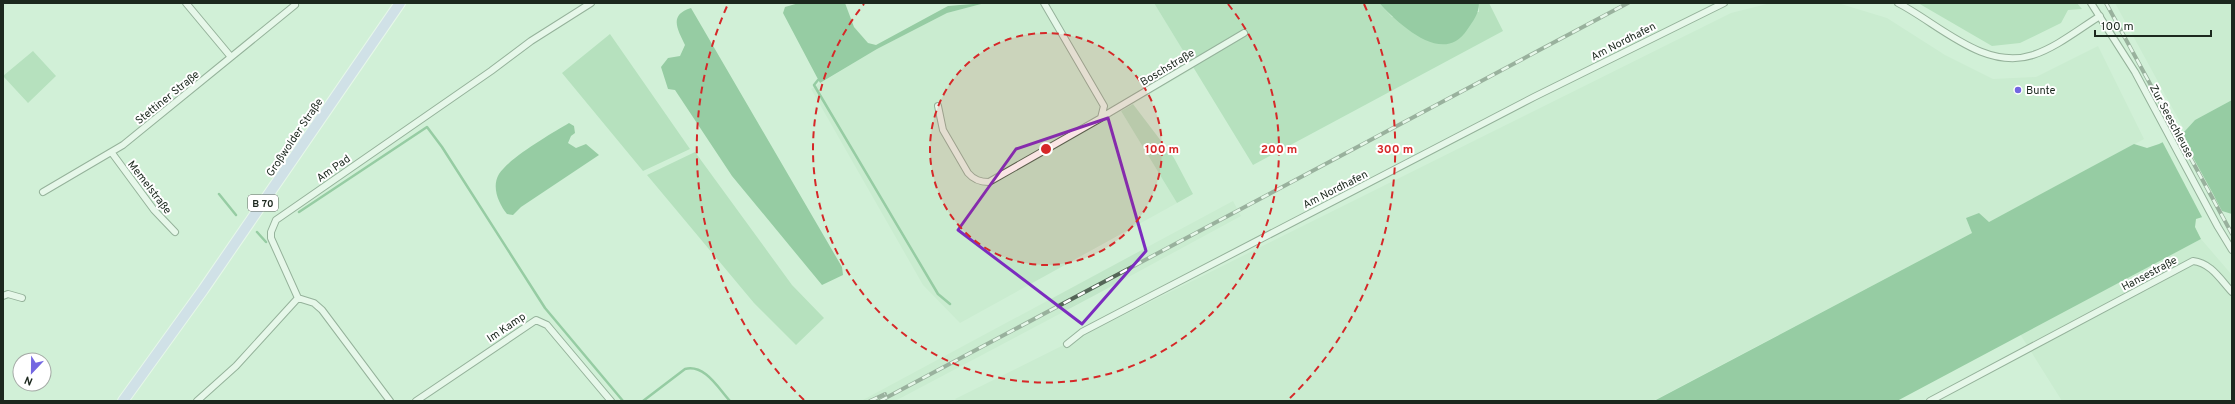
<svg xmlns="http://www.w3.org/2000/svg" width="2235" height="404" viewBox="0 0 2235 404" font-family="Overpass,sans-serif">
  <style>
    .built { fill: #c1e6c8 }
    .green { fill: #94cfa0 }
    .water { fill: #4ea064 }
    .pier { fill: #d1f0d7 }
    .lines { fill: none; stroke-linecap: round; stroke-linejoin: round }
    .stream { stroke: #4ea064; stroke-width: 2.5 }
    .minor-casing { stroke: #4c6752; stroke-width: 8 }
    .primary-casing { stroke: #fff; stroke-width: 12 }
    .minor { stroke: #fff; stroke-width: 6 }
    .primary { stroke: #cfcffb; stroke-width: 10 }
    .rail-casing { stroke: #546557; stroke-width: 4 }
    .rail { stroke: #fff; stroke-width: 2.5; stroke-dasharray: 8; stroke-linecap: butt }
    .marked { fill: none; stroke: #7b2cbf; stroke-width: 3; stroke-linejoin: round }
    .ring { fill: none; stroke: #d62828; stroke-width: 2; stroke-dasharray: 7 5 }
    .poi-dot { fill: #7366e1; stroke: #fff; stroke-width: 1.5 }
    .labels { text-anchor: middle; stroke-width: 4; stroke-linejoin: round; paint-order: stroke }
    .shield { fill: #fff; stroke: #606862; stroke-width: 1 }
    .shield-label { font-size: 10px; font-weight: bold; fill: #1c281e }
    .street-label { font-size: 11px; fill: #1c281e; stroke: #fff }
    .poi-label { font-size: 11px; fill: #1c281e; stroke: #fff; text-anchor: start }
    .centre { fill: #d62828; stroke: #fff; stroke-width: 2 }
    .ring-label { font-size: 12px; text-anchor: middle; font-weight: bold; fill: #d62828; stroke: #fff; stroke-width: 4; stroke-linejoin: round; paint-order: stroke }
  </style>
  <rect width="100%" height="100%" fill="#d1f0d7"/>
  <path class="built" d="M985,3H1154L1194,68L1121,111L1177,203L960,323L923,285L811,89L877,49L947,13Z
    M1771,3L1841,4L1887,18L1945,55L1993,79L2036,77L2098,46L2144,139L1989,222L1966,218L1972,233L1653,401H957L955,399L1731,13Z
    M2115,3H2232V100L2195,120L2185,131Z
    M1233,201L1241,216L1099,293L895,401H861Z
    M2201,239L2232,275V401H2062L2020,334Z"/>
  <path class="green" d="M1154,3H1379L1392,17L1479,12V3H1489L1503,31L1253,165Z
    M1918,3H2077L2082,9L2068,10L2061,23L2020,43L1992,46Z
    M610,34L690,149L643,171L562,73Z
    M33,51L56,76L28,103L3,76Z
    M1133,104L1174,158L1193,194L1177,203L1121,111Z
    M695,152L792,285L824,318L796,345L754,303L647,175Z"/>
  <path class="water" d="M799,3H845L854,27L868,43L876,45L948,6L985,3L947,13L877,49L820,83L783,13L785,7Z
    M1379,3H1479C1479,14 1473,21 1467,30C1443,67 1398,23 1379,3Z
    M691,8L842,267L843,275L822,285L732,176L675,90L668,89L661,67L668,58L680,56L685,45C678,30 668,15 691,8Z
    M2232,100V214L2222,211L2196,219L2195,227L2201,239L1897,401H1654L1972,233L1966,218L1979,213L1989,222L2134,144L2147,148L2159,144L2185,131L2195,120Z
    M569,123L574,126L575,133L571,136L568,143L576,148L586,144L599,155L521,207L513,215L507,214C499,204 491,187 499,174C509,158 552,133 569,123Z"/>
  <path class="pier" d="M2179,132L2212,192L2223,213L2203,219L2162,141Z"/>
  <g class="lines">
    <path class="stream" d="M818,80L814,85L938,294L950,304
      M219,194L236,215
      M299,212L427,127L442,147L545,308L623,401
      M257,232L266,242
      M643,401L685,369C705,364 718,388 730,401"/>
    <g class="minor-casing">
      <path id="minor" d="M186,3L231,57
        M1898,3C1939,24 1984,71 2033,55C2057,47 2079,29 2100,16
        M2091,3L2135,72L2218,227L2232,250
        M938,106L943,130L968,173C974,180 980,182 989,182L1101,118L1104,106L1044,3
        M1102,117L1244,33
        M112,153L154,210L175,232
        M43,192L123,145L295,5
        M3,296L8,294L22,298
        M298,298L271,238V232L276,220L491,71L531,41L591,3
        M298,298L314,303L322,310L390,401
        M1067,344L1082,332L1149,297L1534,97L1724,3
        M197,401L236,366L298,298
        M416,401L536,320L547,325L611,401
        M1930,401L2193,261C2211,263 2220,279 2232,292"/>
    </g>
    <g class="primary-casing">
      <path id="primary" d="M123,401L203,290L400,3"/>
    </g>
    <use href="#minor" class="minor"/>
    <use href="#primary" class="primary"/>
    <g class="rail-casing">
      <path id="rail" d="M2106,3L2232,234
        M870,401L885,394
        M880,401L1628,3"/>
    </g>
    <use href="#rail" class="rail"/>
  </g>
  <path d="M0 0H2235V404H0ZM1108,118L1146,251L1082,324L958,230L1016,149Z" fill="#d1f0d7" fill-opacity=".55" fill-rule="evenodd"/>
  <path class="marked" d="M1108,118L1146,251L1082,324L958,230L1016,149Z"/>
  <circle cx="1046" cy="149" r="116" fill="#d62828" fill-opacity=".12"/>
  <g class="ring">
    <circle cx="1046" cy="149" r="116"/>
    <path d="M1228 4A233 233 0 1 1 864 4"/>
    <path d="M804 400A349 349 0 0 1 728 4M1364 4A349 349 0 0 1 1288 400"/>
  </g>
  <circle class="poi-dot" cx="2018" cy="90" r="4"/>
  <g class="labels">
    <rect class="shield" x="248" y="195" width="30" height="16" rx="3"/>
    <g class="shield-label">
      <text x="263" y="207">B 70</text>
    </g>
    <g class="street-label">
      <text transform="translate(1623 41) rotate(-27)" y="4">Am Nordhafen</text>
      <text transform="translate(1167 67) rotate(-31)" y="4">Boschstraße</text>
      <text transform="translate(167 97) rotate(-39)" y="4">Stettiner Straße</text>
      <text transform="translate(2172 121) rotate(62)" y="4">Zur Seeschleuse</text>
      <text transform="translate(294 137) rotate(-56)" y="4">Großwolder Straße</text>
      <text transform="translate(333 168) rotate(-35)" y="4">Am Pad</text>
      <text transform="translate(150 187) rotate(52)" y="4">Memelstraße</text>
      <text transform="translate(1335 189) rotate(-27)" y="4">Am Nordhafen</text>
      <text transform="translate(2149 273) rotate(-28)" y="4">Hansestraße</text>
      <text transform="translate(506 327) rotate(-34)" y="4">Im Kamp</text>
    </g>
    <g class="poi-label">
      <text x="2026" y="94">Bunte</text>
    </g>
  </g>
  <circle cx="1046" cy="149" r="6" class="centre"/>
  <g class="ring-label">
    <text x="1162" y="153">100 m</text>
    <text x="1279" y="153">200 m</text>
    <text x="1395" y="153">300 m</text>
  </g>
  <rect width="2235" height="404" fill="none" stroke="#1c281e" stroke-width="8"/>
  <g transform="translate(32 372) rotate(202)"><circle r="19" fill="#ffffff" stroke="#a4a9a5"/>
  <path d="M0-3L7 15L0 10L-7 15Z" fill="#7366e1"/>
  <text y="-6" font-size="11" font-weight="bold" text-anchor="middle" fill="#1c281e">N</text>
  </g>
  <path d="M2095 30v6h116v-6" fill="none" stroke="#1c281e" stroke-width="2"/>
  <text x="2101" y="30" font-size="12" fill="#1c281e" stroke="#ffffff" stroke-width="3" paint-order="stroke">100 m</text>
</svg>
